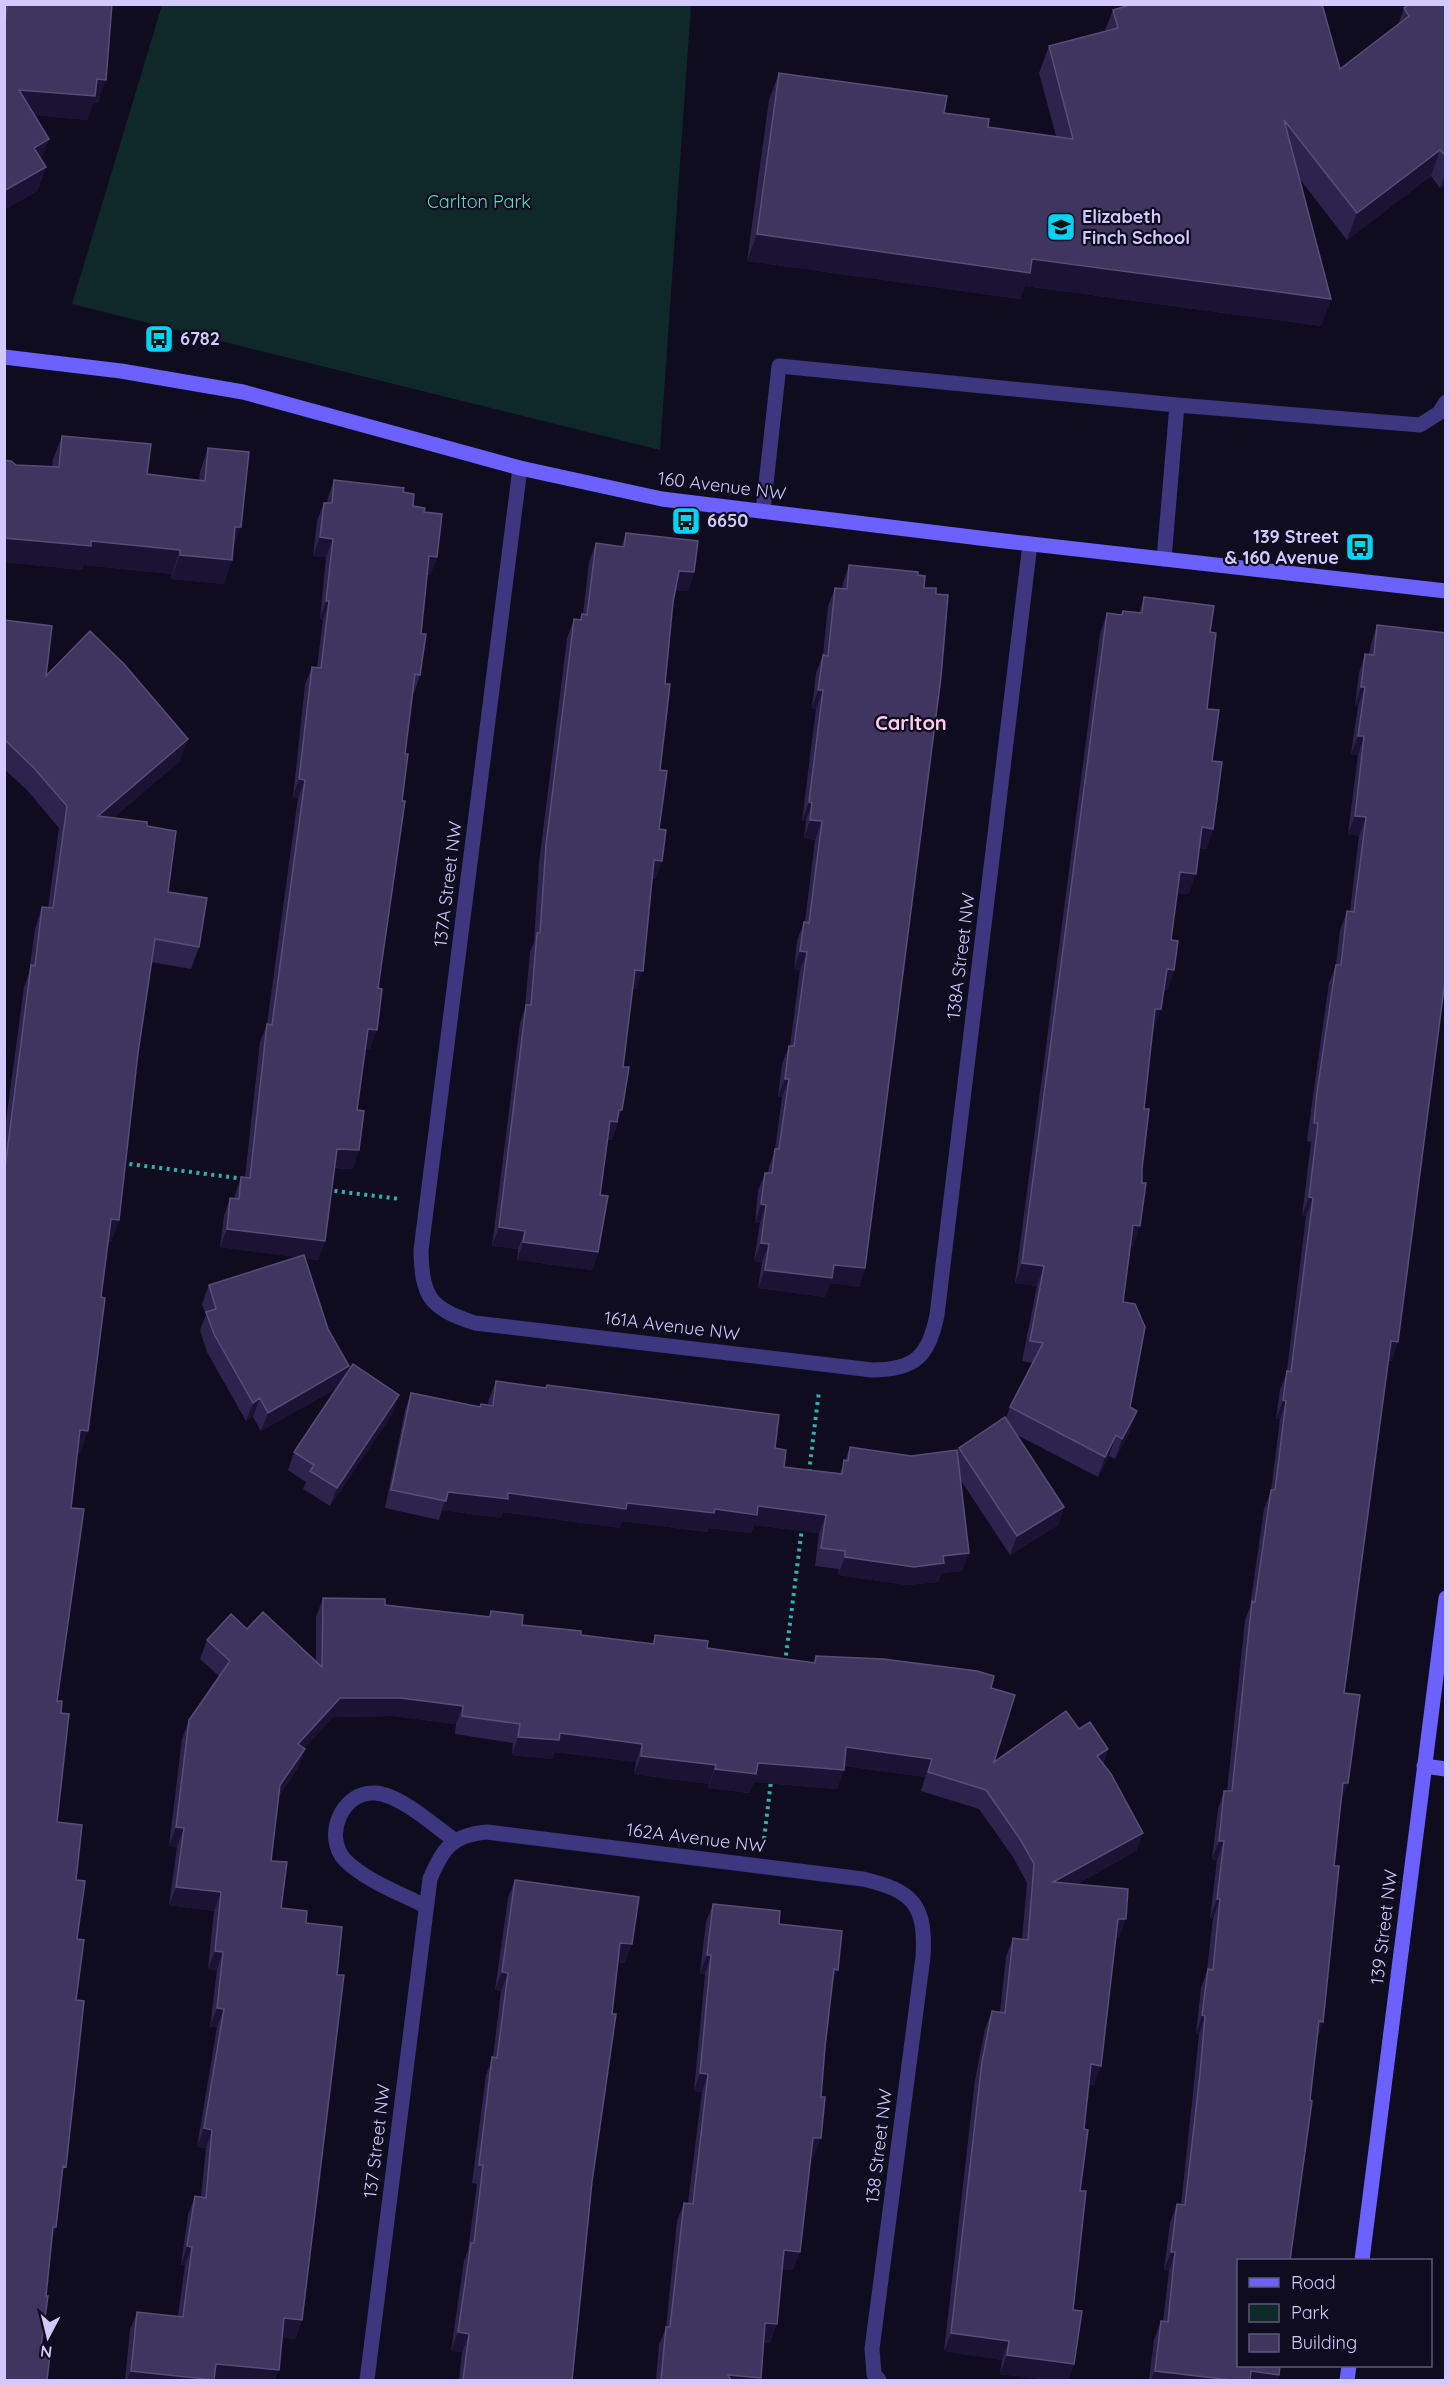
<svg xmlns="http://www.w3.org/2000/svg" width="1450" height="2385" viewBox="0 0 1450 2385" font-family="Quicksand,sans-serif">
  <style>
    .green { fill: #0f2929 }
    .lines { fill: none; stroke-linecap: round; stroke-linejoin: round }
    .path { stroke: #2cb1ad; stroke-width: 4; stroke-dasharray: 3 4.5; stroke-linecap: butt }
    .lane { stroke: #3c377f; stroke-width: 15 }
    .street { stroke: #3c377f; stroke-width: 15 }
    .secondary { stroke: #6a61ff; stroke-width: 15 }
    .wall { fill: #2d244d }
    .shaded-wall { fill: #1a1333 }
    .building { fill: #3f3660; stroke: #564d79; stroke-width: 1.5 }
    .labels { text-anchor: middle; stroke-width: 4.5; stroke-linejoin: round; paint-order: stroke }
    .park-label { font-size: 18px; fill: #56dfc1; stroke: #100c1f }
    .poi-label { font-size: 18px; font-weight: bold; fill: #d2caff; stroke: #100c1f; text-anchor: start }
    .street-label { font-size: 18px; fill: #d2caff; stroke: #100c1f }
    .neighbourhood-label { font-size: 20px; font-weight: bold; fill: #ffcceb; stroke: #100c1f }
  </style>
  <rect width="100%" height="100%" fill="#100c1f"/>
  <path class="green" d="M162,5H691L660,450L72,304Z"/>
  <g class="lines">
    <path class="path" d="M122,1163L245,1179
      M327,1190L400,1199
      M809,1472L819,1391
      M785,1663L802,1528
      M764,1839L771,1781"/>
    <path class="lane" d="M763,511L779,366L1177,405
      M1164,559L1177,405L1420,425L1439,413L1446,402"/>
    <path class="street" d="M520,468L421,1250C422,1298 430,1308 475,1323L872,1370C915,1370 929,1356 937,1315L1030,544
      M425,1906C400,1893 366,1881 345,1860C323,1836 342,1791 375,1793C399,1794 435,1826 454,1840
      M367,2380L430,1879C443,1848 452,1835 487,1832L863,1879C913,1891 926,1904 923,1957L872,2349L874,2374L879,2380"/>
    <path class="secondary" d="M4,357L121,371L243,392L520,468L662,499L996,540L1446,591
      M1424,1766L1446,1769
      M1362,2260L1446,1598
      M1347,2380L1349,2366"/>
  </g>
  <path class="wall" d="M4,4H112L98,103H93L87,120L34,115L49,139L41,160L46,167L37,191L4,210Z
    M1446,4V184L1440,188L1431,176L1347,240L1299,178L1331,299L1321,326L1025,286L1020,299L747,261L769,100L779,73L944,113L988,127L1056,136L1039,73L1049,46L1105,31L1113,10L1340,69L1398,25L1404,8Z
    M62,436L147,474L199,480L200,472L208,448L233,548L224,584L171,579L172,574L84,565L82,570L4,562V460L16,465L52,467L53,459Z
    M334,480L403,492L413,506L424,512L437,557L430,575H427L421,634L420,675L414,693H412L378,988L370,1049L365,1048L357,1110L353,1169L335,1168L325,1241L318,1260L305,1258L328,1329L346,1374L393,1413L330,1506L303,1489L306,1482L288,1470L294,1452L337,1388L261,1431L253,1417L246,1421L207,1352L200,1330L206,1315L202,1304L209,1285L297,1257L220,1247L224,1216L230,1198H234L241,1177H245L260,1042L267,1024L298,798L293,797L305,685L312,667H317L323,620L320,619L326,557L313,556L317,521L324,503H327L328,498Z
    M626,533L694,572L688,591L675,590L673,602L665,684L660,770L659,829L662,861L655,879H652L636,989L632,988L616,1128L611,1140H608L600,1195L598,1252L592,1270L517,1260L518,1249L492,1246L520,1023L525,1008L530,952L534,942L539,863L567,638L574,619L580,620L583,614L589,562L596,543L621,547Z
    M849,565L865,1268L859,1287L830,1283L825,1297L758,1288L762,1262L754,1261L760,1223H755L758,1191L765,1173H768L769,1167L775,1150L782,1097H778L782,1064L789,1046H790L800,970L794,969L797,941L804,922H805L815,840L804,838L806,821H802L816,709L812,708L816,673L823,655L828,606L835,588L842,589L843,583Z
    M1144,597L1210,632L1207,709L1212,761L1213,829L1206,849L1199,848L1189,894L1177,893L1171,940L1174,970L1167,990H1164L1154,1029H1153L1144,1109L1133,1247L1130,1246L1123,1302L1130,1407V1431L1115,1459L1109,1456L1098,1477L1017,1435L1064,1507L1058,1525L1010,1555L960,1479L969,1553L962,1571L941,1573L938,1582L907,1585L838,1575L839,1569L815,1566L819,1533L754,1525L751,1533L709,1528L707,1532L622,1521L620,1528L503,1512L501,1518L442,1510L439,1520L385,1508L405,1411L411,1393L480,1407L481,1404L488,1405L489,1399L496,1381L545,1388L547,1385L775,1448L784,1467L840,1473L850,1447L911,1456L957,1453L959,1448L1006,1418L1010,1407L1033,1363L1022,1361L1037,1286L1015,1283L1100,634L1107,613L1121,615L1123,611L1139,613Z
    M4,620L46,676L180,761L113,818L147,826L168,892L199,947L191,969L151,962L138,1053L119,1220L111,1242L108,1241L101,1297L88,1431L80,1453L77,1452L71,1508L57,1701L61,1713L57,1822L76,1880L77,1939L76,2000L62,2176L56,2227L4,2380V1136L24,987L29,973L35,929L42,907L48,908L59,828L27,790L4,769Z
    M1377,625L1392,1361H1388L1344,1693L1348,1783L1341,1801L1334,1866L1323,2022L1239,2260L1279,2375L1277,2380H1149L1154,2340L1161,2321H1163L1169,2271L1164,2270L1170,2223L1177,2204L1181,2205L1193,2093L1199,2034H1196L1201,1988L1207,1971L1213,1918H1210L1217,1860L1212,1859L1218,1809L1224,1791H1227L1245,1620L1250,1607L1264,1509L1271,1491L1280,1419H1276L1280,1390L1287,1371L1306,1216H1302L1311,1142L1307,1141L1311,1110L1329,983L1336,965L1340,930L1347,911H1350L1359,836L1348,834L1358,755L1351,754L1358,706L1355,705L1359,673L1365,654L1369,655L1371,644Z
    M323,1598L489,1616L491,1611L522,1625L581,1635L652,1644L655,1635L707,1648L813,1662L816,1656L991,1688L994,1762L1079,1729L1108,1749L1103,1764L1143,1833L1136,1851L1077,1884L1119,1938H1116L1094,2085L1089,2084L1084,2129L1073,2310L1074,2364L1068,2380H1049L1000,2374L1002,2360L944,2351L975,2080L985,2029L992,2011L1000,2012L1006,1957L1013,1938L1022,1939L1027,1883L1013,1857L979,1809L921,1791L925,1777L845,1766L837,1789L754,1782L749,1793L708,1788L709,1784L634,1774L636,1762L555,1752L552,1759L512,1755L513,1743L455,1734L456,1724L393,1716L333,1717L304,1748L298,1768L279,1796L271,1861L281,1908L306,1923L302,2320L295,2339L282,2337L275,2380H125L130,2330L137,2312L178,2316L185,2265H181L188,2215L195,2196L201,2197L206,2148L197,2147L217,2027H210L217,1970L208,1969L214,1911L169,1905L177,1847L169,1846L182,1739L189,1720L219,1676L200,1659L207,1640L247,1629L316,1660V1617Z
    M515,1880L625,1963L618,1962L592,2182L572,2380H459L462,2352L451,2351L464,2261L468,2250L477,2184L472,2183L486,2075L493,2057L501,1991L495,1990L508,1898Z
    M713,1904L779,1924L832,1984L814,2157L811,2156L793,2270L782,2269L770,2343L764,2342L760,2380H656L659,2345L666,2328L677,2221L684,2203H688L702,2092L694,2091L705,1974L700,1973L706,1922Z"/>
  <path class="shaded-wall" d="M97,79L106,80L98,103H93L87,120L11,113L19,90Z
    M49,139L40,163L34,148Z
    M1440,150L1431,176L1347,240L1357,213Z
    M46,167L37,191L4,210V191Z
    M1446,173V184L1440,188Z
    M757,234L1032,259L1331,299L1321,326L1025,286L1020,299L747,261Z
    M235,527H241L232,551Z
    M320,537L333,539L326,557L313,556Z
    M4,538L91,541L180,550L172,574L84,565L82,570L4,562Z
    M180,555L232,560L224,584L171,579Z
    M429,556L437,557L430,575L422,574Z
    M679,571L694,572L688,591L672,589Z
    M326,601H329L323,620L320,619Z
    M1361,687H1365L1358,706L1355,705Z
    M818,690H823L816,709L812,708Z
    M1358,736H1364L1358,755L1351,754Z
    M188,739L180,761L90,838L98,816Z
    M299,779L305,780L298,798L293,797Z
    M809,802L812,803L806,821H802Z
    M1355,816L1366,817L1359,836L1348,834Z
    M810,820L822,821L815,840L804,838Z
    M1202,827L1213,829L1206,849L1194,847Z
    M654,860L662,861L655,879L647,878Z
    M1180,872L1196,874L1189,894L1173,892Z
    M800,951L807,952L800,970L794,969Z
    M1167,969L1174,970L1167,990L1160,989Z
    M635,970L643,971L636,989L628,988Z
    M1155,1009H1161L1154,1029H1148Z
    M368,1029L377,1030L370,1049L361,1048Z
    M785,1079H789L782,1097H778Z
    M619,1110H622L611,1140L604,1139L610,1121Z
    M337,1149L359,1150L353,1169L331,1167Z
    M1309,1197L1313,1198L1306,1216H1302Z
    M761,1204L766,1205L760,1223H755Z
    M111,1219L119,1220L111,1242L103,1241Z
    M1133,1225L1140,1226L1133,1247L1125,1246Z
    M499,1227L525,1231L518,1249L492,1246Z
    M227,1229L325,1241L318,1260L220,1247Z
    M523,1242L598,1252L592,1270L517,1260Z
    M761,1243L769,1244L762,1262L754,1261Z
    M1022,1263L1044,1266L1037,1286L1015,1283Z
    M834,1265L865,1268L859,1287L830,1283L825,1297L758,1288L765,1270Z
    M1391,1341L1398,1342L1392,1361L1384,1360Z
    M349,1366L342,1385L261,1431L268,1413Z
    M399,1395L393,1413L330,1506L337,1488Z
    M260,1398L253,1417L246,1421L253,1403Z
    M1283,1400L1286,1401L1280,1419H1276Z
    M1137,1411L1130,1431L1115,1459L1122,1439Z
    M80,1430L88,1431L80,1453L72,1452Z
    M1116,1435L1109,1456L1098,1477L1105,1457Z
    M448,1492L508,1493L715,1509L758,1506L826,1515L819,1533L754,1525L751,1533L709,1528L707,1532L622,1521L620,1528L503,1512L501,1518L442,1510Z
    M1064,1507L1058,1525L1010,1555L1017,1536Z
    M969,1553L962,1571L941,1573L938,1582L907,1585L838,1575L845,1557L943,1556Z
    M340,1698H400L463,1706L456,1724L393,1716L333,1717L291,1763L298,1744Z
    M560,1733L642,1744L636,1762L555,1752L552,1759L512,1755L518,1737Z
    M846,1747L932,1759L925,1777L839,1765Z
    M305,1749L298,1768L273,1804L280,1785Z
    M1108,1749L1101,1767L1097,1756Z
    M641,1756L716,1765L709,1784L634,1774Z
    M758,1763L844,1770L837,1789L754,1782L749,1793L708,1788L715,1769Z
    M1343,1783H1348L1341,1802Z
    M176,1827L184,1828L177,1847L169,1846Z
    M1143,1833L1136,1851L1046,1901L1053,1882Z
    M1219,1841H1224L1217,1860L1212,1859Z
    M176,1887L221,1892L214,1911L169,1905Z
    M1217,1899H1220L1213,1918H1210Z
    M1118,1919H1126L1119,1938H1111Z
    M620,1943L632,1944L625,1963L613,1961Z
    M215,1951L223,1952L217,1970L208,1969Z
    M707,1955H711L705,1974L700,1973Z
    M834,1969L838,1970L831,1988Z
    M502,1972L508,1973L501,1991L495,1990Z
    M217,2008L224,2009L217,2027H210Z
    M1202,2015L1205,2016L1199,2034H1196Z
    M1319,2021L1323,2022L1316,2040Z
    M1091,2064L1101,2066L1094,2085L1084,2083Z
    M700,2073L708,2074L702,2092L694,2091Z
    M204,2128L212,2130L206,2148L197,2147Z
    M813,2138H821L814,2157L806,2156Z
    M53,2227H56L48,2249Z
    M187,2246L192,2247L185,2265H181Z
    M784,2250L800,2252L793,2270L778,2268Z
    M1171,2252H1175L1169,2271L1164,2270Z
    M284,2318L302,2320L295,2339L278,2337Z
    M765,2323L777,2324L770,2343L759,2342Z
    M458,2332L469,2334L462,2352L451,2351Z
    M951,2333L1009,2341L1002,2360L944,2351Z
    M1007,2355L1074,2364L1068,2380H1049L1000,2374Z
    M216,2364L279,2370L275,2380H127L131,2371Z
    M1155,2371L1231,2380H1151Z
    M1251,2371L1279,2375L1277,2380H1248Z
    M728,2375L761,2378L760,2380H726Z"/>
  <path class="building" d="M7,4H112L106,80L97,79L95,96L19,90L49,139L34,148L46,167L4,191V33Z
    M1133,4H1322L1340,69L1409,16L1404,8L1409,4H1446V156L1440,150L1357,213L1284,120L1331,299L1032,259L1030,273L757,234L779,73L947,96L944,113L989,119L988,127L1073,139L1049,46L1118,28L1113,10Z
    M62,436L151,444L147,474L205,481L208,448L249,452L241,527H235L232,560L180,555V550L91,541V546L4,538V460L11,461L16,465L59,467Z
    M334,480L404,488L403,492L414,494L413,506L425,508L424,512L442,514L437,557L429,556L421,634H426L420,675L415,674L405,754H408L402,801H405L378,988L382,989L377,1030L368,1029L357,1110L364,1111L359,1150L337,1149L325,1241L227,1229L230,1198L239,1199L241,1177L250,1178L267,1024L272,1025L305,780L299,779L312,667L321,668L329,601H326L333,539L320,537L324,503H332Z
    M626,533L698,541L694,572L679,571L673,602L665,684H670L660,770L667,771L659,829L666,830L662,861L654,860L643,971L635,970L623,1067H629L622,1110H619L617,1122L610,1121L600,1195L608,1196L598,1252L523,1242L525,1231L499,1227L526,1005H531L537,933H540L546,845L574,619L581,620L582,614L587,615L596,543L624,547Z
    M849,565L918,572V575L925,576L924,588H936V594L948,595L941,677L865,1268L834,1265L832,1278L765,1270L769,1244L761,1243L766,1205L761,1204L765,1173H772L775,1149H779L789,1079H785L789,1046H794L807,952L800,951L804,922L809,923L822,821L810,820L812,803L809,802L823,690H818L823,655L828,656L835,588L847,589Z
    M1144,597L1214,606L1210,632L1216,633L1207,709L1219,710L1212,761L1222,762L1213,829L1202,827L1196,874L1180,872L1171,940L1178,941L1174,970L1167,969L1161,1009H1155L1144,1109H1149L1142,1169V1183H1146L1140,1226L1133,1225L1123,1302L1135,1304L1145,1327L1130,1407L1137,1411L1122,1439L1116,1435L1105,1457L1010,1407L1043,1343L1030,1341L1044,1266L1022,1263L1107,613L1122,615L1123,611L1142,613Z
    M4,620L52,626L46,676L90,631L124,664L188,739L98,816L147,822V826L176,831L168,892L207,898L199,947L155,939L138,1053L119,1220L111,1219L101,1297L105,1298L88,1431L80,1430L71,1508L84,1509L57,1701H62L61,1713L69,1714L57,1822L82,1825L76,1880L85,1881L77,1939L84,1940L76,2000L84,2001L66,2167L63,2166L56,2227H53L46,2296H48L40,2353L50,2354L47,2380H4V1176L31,965L35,966L42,907L53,908L67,806L34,768L4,739Z
    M1377,625L1446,633V973L1398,1342L1391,1341L1344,1693L1360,1695L1348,1783H1343L1334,1866H1339L1327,1984L1323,2022L1319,2021L1310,2100L1312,2101L1290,2260H1239V2366H1280L1279,2375L1251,2371L1250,2380H1231L1155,2371L1161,2321L1168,2322L1175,2252H1171L1177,2204L1185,2205L1200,2074L1205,2016L1202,2015L1208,1969L1213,1970L1220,1899H1217L1224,1841H1219L1224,1791H1232L1252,1601L1255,1602L1271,1490H1275L1286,1401L1283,1400L1287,1371L1291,1372L1313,1198L1309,1197L1318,1123H1314L1317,1092L1336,965H1341L1347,911L1354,912L1366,817L1355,816L1364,736H1358L1365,687H1361L1365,654L1374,655Z
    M304,1255L328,1329L349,1366L268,1413L260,1398L253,1403L214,1334L206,1312L216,1309L209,1285Z
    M353,1364L399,1395L337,1488L310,1471L314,1465L294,1452Z
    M496,1381L546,1388L547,1385L779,1415L775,1448L786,1450L784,1467L842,1474L844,1460L848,1461L850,1447L911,1456L957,1450L969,1553L943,1556L944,1563L914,1567L845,1557V1551L821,1548L826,1515L758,1506L757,1515L715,1509L714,1513L627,1503L626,1509L508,1493V1499L448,1492L446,1501L391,1490L411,1393L480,1407L481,1404L493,1406Z
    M1005,1417L1064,1507L1017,1536L959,1448Z
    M323,1598L385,1599V1605L490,1617L491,1611L523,1615L522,1625L581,1631V1635L654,1644L655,1635L708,1641L707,1648L815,1663L816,1656L883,1659L977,1671L994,1676L991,1688L1015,1695L994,1762L1066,1711L1079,1729L1090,1722L1108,1749L1097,1756L1111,1774L1143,1833L1053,1882L1128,1889L1126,1919H1118L1101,2066L1091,2064L1084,2129L1088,2130L1080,2191H1086L1073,2310L1082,2311L1074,2364L1007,2355L1009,2341L951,2333L982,2062L992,2011L1005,2013L1013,1938L1028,1940L1034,1864L1020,1839L986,1790L928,1772L932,1759L846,1747L844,1770L758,1763L756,1774L715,1769L716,1765L641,1756L642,1744L560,1733L559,1740L518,1737L520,1724L462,1716L463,1706L400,1698H340L298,1744L305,1749L280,1785L271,1861L287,1862L281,1908L307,1911L306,1923L342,1927L337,1975H344L302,2320L284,2318L279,2370L216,2364L214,2380L131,2371L137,2312L183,2317L192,2247L187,2246L195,2196L206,2198L212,2130L204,2128L224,2009L217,2008L223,1952L215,1951L221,1892L176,1887L184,1828L176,1827L189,1720L230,1661L207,1640L231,1614L247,1629L263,1612L322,1667Z
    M515,1880L639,1897L632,1944L620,1943L612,2014H616L592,2182L572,2380H463L469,2334L458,2332L471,2243H474L483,2165H479L492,2057L497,2058L508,1973L502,1972Z
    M713,1904L780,1911L779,1924L842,1931L838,1970L834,1969L825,2047L821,2097H825L821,2138H813L800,2252L784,2250L777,2324L765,2323L761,2378L728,2375L731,2380H661L666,2327H670L684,2203L693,2204L708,2074L700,2073L711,1955H707Z"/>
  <defs>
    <g id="school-square" transform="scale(1.5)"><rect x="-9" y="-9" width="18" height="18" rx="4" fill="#00d4f5" stroke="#100c1f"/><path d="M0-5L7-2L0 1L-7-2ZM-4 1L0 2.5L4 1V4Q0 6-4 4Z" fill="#111"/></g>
    <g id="bus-square" transform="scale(1.5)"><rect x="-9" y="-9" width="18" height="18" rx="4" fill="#00d4f5" stroke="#100c1f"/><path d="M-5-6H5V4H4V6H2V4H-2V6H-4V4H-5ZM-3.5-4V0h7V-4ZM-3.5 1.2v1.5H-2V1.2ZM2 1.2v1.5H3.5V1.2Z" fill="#111"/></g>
  </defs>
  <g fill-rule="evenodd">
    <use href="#school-square" x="1061" y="227"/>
    <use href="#bus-square" x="159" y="339"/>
    <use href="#bus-square" x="686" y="521"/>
    <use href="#bus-square" x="1360" y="547"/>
  </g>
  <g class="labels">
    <g class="park-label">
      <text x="479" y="208">Carlton Park</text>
    </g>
    <g class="poi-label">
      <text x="1082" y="223">Elizabeth<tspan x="1082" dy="21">Finch School</tspan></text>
      <text x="180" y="345">6782</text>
      <text x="707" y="527">6650</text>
      <text x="1339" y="543" text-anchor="end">139 Street<tspan x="1339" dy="21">&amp; 160 Avenue</tspan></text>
    </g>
    <g class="street-label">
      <text transform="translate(722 486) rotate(7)" y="6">160 Avenue NW</text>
      <text transform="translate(448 884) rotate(-83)" y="6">137A Street NW</text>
      <text transform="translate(961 956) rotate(-83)" y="6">138A Street NW</text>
      <text transform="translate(672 1326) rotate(7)" y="6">161A Avenue NW</text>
      <text transform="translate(696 1838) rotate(7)" y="6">162A Avenue NW</text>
      <text transform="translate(1384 1927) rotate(-83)" y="6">139 Street NW</text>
      <text transform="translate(377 2141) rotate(-83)" y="6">137 Street NW</text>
      <text transform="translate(879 2146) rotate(-83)" y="6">138 Street NW</text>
    </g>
    <g class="neighbourhood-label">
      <text x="911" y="730">Carlton</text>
    </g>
  </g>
  <rect width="1450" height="2385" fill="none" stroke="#d2caff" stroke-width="12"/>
  <rect x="1237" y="2259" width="195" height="108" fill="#100c1f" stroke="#5e5879" stroke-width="1.5"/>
  <rect x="1249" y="2278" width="30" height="9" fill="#6a61ff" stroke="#5e5879" stroke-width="1.5"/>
  <text x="1291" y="2289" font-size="18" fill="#d2caff">Road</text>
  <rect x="1249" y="2304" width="30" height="18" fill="#0f2929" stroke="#5e5879" stroke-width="1.5"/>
  <text x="1291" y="2319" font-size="18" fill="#d2caff">Park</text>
  <rect x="1249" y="2334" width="30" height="18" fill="#3f3660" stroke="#5e5879" stroke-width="1.5"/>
  <text x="1291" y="2349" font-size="18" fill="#d2caff">Building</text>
  <g transform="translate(48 2337) rotate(187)" stroke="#100c1f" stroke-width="4.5" paint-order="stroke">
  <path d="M0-4.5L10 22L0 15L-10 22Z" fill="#d2caff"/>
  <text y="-9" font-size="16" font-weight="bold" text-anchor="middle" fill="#d2caff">N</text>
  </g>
</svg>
